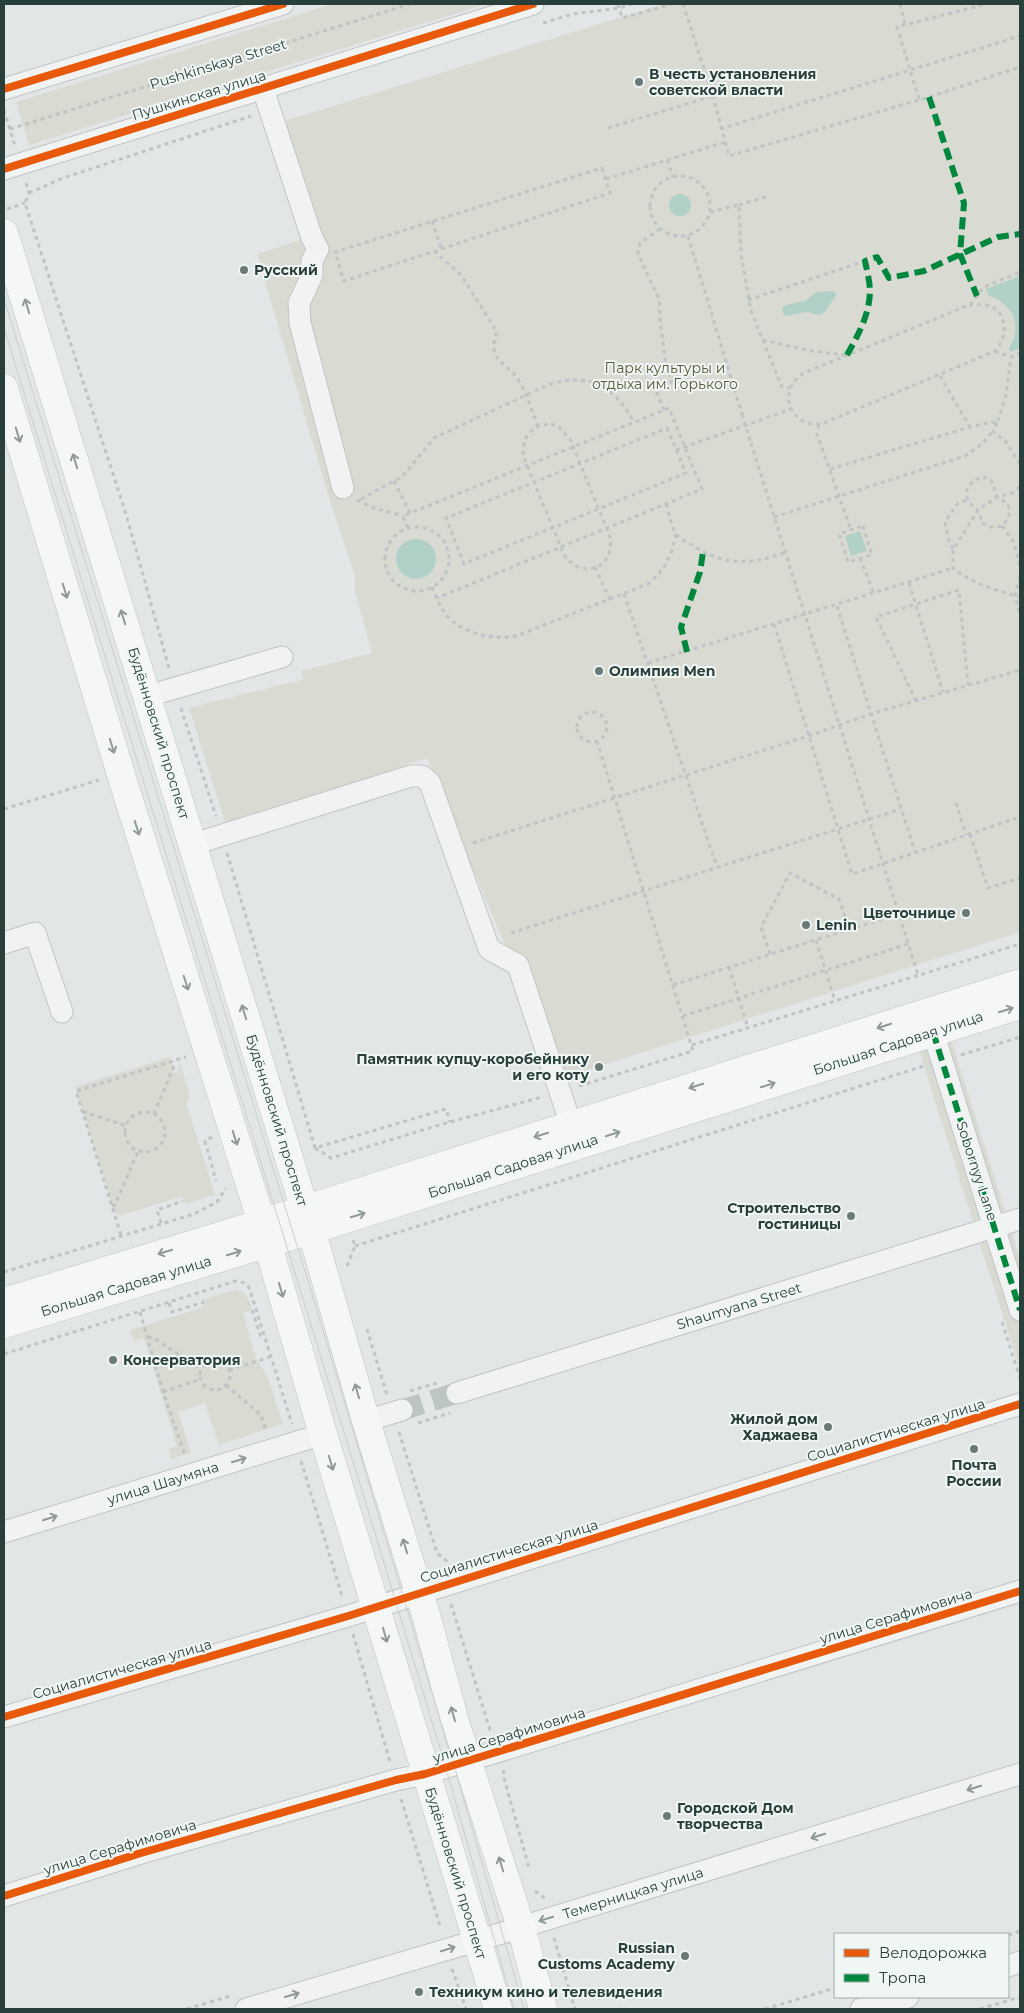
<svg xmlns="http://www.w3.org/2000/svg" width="1024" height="2013" viewBox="0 0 1024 2013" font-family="Montserrat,sans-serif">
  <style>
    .green { fill: #d9dad2 }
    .water { fill: #b1d0c8 }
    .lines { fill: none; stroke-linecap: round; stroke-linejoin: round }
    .minor-tunnel { stroke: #bdc5c4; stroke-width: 21; stroke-dasharray: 21 11; stroke-linecap: butt }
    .minor-casing { stroke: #c0c4c4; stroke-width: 23 }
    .major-casing { stroke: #bec3c3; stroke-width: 29 }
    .path { stroke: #bfc5c4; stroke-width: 3; stroke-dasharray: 4 4; stroke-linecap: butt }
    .minor { stroke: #f1f3f3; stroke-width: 21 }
    .major { stroke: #f5f6f6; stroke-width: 28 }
    .tram { stroke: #cacecd; stroke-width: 1 }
    .path-bridge { stroke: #bfc5c4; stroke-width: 3; stroke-dasharray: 4 4; stroke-linecap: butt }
    .quiet { stroke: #00873e; stroke-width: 6; stroke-dasharray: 12 6; stroke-linecap: butt }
    .cycleway-casing { stroke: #eff6f4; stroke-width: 11 }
    .cycleway { stroke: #e8590c; stroke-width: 8 }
    .oneway { stroke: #8f9a98 }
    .oneway2 { stroke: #8d9997 }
    .poi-dot { fill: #6a7977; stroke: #eff6f4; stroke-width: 2 }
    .labels { text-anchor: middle; stroke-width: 4; stroke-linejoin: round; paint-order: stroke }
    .street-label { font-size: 14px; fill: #293f3b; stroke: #eff6f4 }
    .poi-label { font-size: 14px; font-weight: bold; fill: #293f3b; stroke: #eff6f4; text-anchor: start }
    .park-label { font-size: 14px; fill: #595a37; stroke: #eff6f4 }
  </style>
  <rect width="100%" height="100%" fill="#e2e6e6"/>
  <path class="green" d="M333,4H487L29,145L16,102Z
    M664,4H1020V932L562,1078L434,778L428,759L409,763L395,775L226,825L189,708L304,679L301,671L372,653L355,591V576L330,501L257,254L317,234L281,122Z
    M951,1039L1005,1211L973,1221L919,1050Z
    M170,1057L176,1075L180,1063L190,1095L187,1105L215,1195L185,1204L182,1196L119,1216L118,1213L115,1214L75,1087Z
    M1012,1233L1020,1260V1369L980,1244Z
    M237,1290C248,1292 249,1301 252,1310L243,1313L256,1358L268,1378L283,1424L219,1445L205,1403L178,1412L191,1453L171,1459L168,1449L177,1446L144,1338L134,1341L130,1330L203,1307L201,1300L231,1291Z"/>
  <path class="water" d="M669 205a11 11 0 1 1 22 0a11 11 0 1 1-22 0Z
    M1020,276V348L1011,352L1009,348C1024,326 1012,303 988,295L986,289Z
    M833,291L837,294L824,313L818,315L808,312L784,316L782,308L786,305L805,301L816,292Z
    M860,531L867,551L851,556L845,536Z
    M396 559a20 20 0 1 1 40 0a20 20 0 1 1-40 0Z"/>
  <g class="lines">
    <path class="minor-tunnel" d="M402,1410L457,1393"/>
    <g class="minor-casing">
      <path id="minor" d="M4,89L283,4
        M263,89L312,238L318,249L312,261V275L299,303L300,323L343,488
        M4,169L533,4
        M148,696L282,657
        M194,844L411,776H422L430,783L489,949L518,965L571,1125
        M4,943L35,933L62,1012
        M933,1032L1020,1310
        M457,1393L1020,1219
        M366,1421L402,1410
        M4,1532L323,1434
        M4,1717L348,1616L1020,1404
        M4,1896L141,1853L396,1780L425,1774L1020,1591
        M1008,1966L1020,1962
        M246,2009L499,1934L1020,1774
        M861,2009L908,1997"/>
    </g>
    <g class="major-casing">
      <path id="major" d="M4,233L313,1236L366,1421L426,1615L455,1722L521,1927L543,2009
        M4,388L123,781L256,1204L323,1434L498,2009
        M4,1302L262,1223L1020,983
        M4,1324L311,1230L1020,1005"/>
    </g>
    <path class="path" d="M618,4L622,18L672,4
      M683,4L714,100L729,156L929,97L1020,67
      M900,4L905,24
      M543,23L573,14L619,8L632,4
      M919,99L897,27L986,4
      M4,110L15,146
      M608,128L713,96
      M10,129L410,4
      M720,129L1020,36
      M667,160L673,177
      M602,168L610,193L344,281L335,252Z
      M650 206a30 30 0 1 1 60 0a30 30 0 1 1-60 0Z
      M606,179L725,142
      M26,183L29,193L25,203L126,514L169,668
      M29,193L63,178L251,116
      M739,205L769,196
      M7,209L25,203
      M710,212L739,205L741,254L751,311L782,387L790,388
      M432,221L441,248
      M660,229L640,243L638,254L659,299L660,319L666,367L672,382L655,388L664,410
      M688,236L742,414
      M434,251L461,275L497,332C485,363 509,361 520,383C528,397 532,412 538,426
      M748,300L865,261
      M969,305C976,305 983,304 990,306C1009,313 1007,339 995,351L824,423C792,431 774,391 804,373Z
      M970,305L984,287L1020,272
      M763,340L812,351L845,355
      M995,351L1011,357L1020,353
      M940,376L970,427
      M997,423L993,431L1006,442L1020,464
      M551,424L559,427L570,439L610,537C615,568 583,581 564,555L524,458C520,438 531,425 551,424Z
      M819,425L817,434L851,530
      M667,428L686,473L464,564L446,518Z
      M751,443L918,975
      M676,450L791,409
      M830,469L970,427L993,422L997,423L1006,395L1011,357
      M983,477L991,480L997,497C1012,504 1013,514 1002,526L991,527L982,523L978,510C961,499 963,483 983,477Z
      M394,481L410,513
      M1020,487L1012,493L997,497L978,510L953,550V568C971,583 998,591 1020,597
      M361,499L403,476L434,438L550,384C594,373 612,385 634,422
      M357,500L374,508L403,516
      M666,504C669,513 671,526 676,534C679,539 687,542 692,545C724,566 749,565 784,553
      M774,517L965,456L982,444L993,431
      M863,526L872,555L848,562L839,534Z
      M1002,526L1014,542L1020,568
      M385 559a32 32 0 1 1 64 0a32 32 0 1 1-64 0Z
      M408,528L403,516L669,408L702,489L437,598
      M953,549L948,538L945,522L958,503L968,500
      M860,558L874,594
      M595,567L610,600
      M1020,577L1015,595L1020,614
      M909,583L943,692
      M432,587C437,598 441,610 449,618C465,634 494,640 516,636L648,584C666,568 671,558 676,534
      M624,594L717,867
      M837,606L915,852
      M774,624L852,874L1020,817
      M648,663L953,568
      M916,701L876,617L959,590L968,685
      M181,708L216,816
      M577 727a15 15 0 1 1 30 0a15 15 0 1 1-30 0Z
      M956,803L966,835
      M4,809L99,780
      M970,834L988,888L1020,878
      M473,843L808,736L871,714L1020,670
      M227,853L315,1148L446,1109L450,1122
      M511,933L901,809
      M816,940L835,1001
      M770,954L761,927L790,873L839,899L849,929
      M729,967L748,1028
      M673,985L898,914
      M683,1016L908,944
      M692,1045L1020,944
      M961,1055L1020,1037
      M579,1086L693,1051L597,741
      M125 1132a20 20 0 1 1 40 0a20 20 0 1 1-40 0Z
      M83,1113L85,1112L126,1126
      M154,1114L174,1066L172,1061
      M212,1137L205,1141L216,1181
      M315,1148L331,1158L439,1125L542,1097
      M112,1206L115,1205L138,1151
      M161,1223L157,1210L183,1201
      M121,1235L76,1091L186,1057
      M355,1246L924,1066
      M347,1266L355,1246L353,1240
      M4,1272L194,1214L217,1202L226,1188
      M169,1303L172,1312L204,1302
      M252,1310L261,1337H264
      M140,1312L163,1392L185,1455
      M1002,1322L1020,1378
      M367,1329L387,1395
      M148,1338L152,1337L201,1369
      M4,1354L236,1281C243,1282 247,1283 250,1290L292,1424
      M200 1375a15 15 0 1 1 30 0a15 15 0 1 1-30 0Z
      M229,1370L270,1357
      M226,1385L261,1415L266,1431
      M410,1391L440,1382
      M163,1392L200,1379
      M418,1423L450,1413
      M399,1432L437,1553L448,1562
      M301,1461L342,1596
      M451,1604L490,1730L494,1732
      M353,1634L390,1762
      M504,1770L503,1774L529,1868
      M401,1799L441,1929
      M535,1891L546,1899
      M1008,1935L1020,1931
      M554,1938L575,2009
      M452,1969L466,2009
      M187,2009L230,1996
      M765,2009L835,1988
      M980,2009L1020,1997"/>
    <use href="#minor" class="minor"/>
    <use href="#major" class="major"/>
    <path class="tram" d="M4,299L308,1281L454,1765L524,2009
      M4,328L367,1507L446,1768L514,2009"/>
    <path class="path-bridge" d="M742,414L751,443"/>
    <path class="quiet" d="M929,97L964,203L960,254L977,296
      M847,355C858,335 869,316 870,292C870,282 867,271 865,261L877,257L889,278L924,271L998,237L1020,234
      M687,652L681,627L700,572L703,552
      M933,1032L1020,1310"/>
    <g class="cycleway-casing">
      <path id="cycleway" d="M4,89L283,4
        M4,169L533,4
        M4,1717L348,1616L1020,1404
        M4,1896L141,1853L396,1780L425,1774L1020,1591"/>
    </g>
    <use href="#cycleway" class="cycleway"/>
  </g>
  <defs><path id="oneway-shaft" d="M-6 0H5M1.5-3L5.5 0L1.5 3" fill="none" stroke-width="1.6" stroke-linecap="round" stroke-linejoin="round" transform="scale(1.25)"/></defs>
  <g class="oneway">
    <use href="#oneway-shaft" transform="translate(27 306) rotate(-107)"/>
    <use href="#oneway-shaft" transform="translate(18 435) rotate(73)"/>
    <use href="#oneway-shaft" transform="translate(75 461) rotate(-107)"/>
    <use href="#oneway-shaft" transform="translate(65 591) rotate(73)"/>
    <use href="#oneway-shaft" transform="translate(123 617) rotate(-107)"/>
    <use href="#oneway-shaft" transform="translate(112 746) rotate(73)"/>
    <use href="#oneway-shaft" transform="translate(137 828) rotate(72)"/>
    <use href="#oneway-shaft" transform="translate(186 983) rotate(72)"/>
    <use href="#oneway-shaft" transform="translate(1006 1010) rotate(-17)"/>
    <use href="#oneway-shaft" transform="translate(244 1012) rotate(-107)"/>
    <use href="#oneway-shaft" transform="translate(884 1026) rotate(162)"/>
    <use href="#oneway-shaft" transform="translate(768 1085) rotate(-18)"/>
    <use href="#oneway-shaft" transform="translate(696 1086) rotate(163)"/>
    <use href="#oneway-shaft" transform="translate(613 1134) rotate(-18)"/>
    <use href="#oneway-shaft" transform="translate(541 1135) rotate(163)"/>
    <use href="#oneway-shaft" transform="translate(235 1138) rotate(72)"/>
    <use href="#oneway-shaft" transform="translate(358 1215) rotate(-17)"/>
    <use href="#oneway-shaft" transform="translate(165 1252) rotate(163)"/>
    <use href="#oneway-shaft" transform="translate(234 1253) rotate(-17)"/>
    <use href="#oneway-shaft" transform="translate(281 1290) rotate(74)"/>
    <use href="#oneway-shaft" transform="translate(357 1391) rotate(-106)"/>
    <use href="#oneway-shaft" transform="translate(331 1463) rotate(73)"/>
    <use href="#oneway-shaft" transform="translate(405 1546) rotate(-107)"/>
    <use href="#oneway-shaft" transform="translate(385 1635) rotate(74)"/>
    <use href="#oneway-shaft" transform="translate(453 1714) rotate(-106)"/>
    <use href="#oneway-shaft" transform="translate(501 1864) rotate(-107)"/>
  </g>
  <g class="oneway2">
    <use href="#oneway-shaft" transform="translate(239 1460) rotate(-17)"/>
    <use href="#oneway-shaft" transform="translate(50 1518) rotate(-17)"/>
    <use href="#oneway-shaft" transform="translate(974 1788) rotate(163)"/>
    <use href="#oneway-shaft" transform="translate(818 1836) rotate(163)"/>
    <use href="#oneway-shaft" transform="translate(546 1919) rotate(163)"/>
    <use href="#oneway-shaft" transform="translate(448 1949) rotate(-17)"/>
    <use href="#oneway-shaft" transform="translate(292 1995) rotate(-16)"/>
  </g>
  <g class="poi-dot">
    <circle cx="639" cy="82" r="5"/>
    <circle cx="244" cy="270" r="5"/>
    <circle cx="599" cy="671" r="5"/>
    <circle cx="966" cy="913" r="5"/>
    <circle cx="806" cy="925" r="5"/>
    <circle cx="599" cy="1067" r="5"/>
    <circle cx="851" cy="1216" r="5"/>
    <circle cx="113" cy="1360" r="5"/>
    <circle cx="828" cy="1427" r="5"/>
    <circle cx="974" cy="1449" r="5"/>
    <circle cx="667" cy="1816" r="5"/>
    <circle cx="685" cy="1956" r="5"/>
    <circle cx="419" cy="1992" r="5"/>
  </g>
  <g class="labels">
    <g class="street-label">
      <text transform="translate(218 64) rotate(-17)" y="5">Pushkinskaya Street</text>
      <text transform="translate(199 95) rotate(-17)" y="5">Пушкинская улица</text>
      <text transform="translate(159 733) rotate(73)" y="5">Будённовский проспект</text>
      <text transform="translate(898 1043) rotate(-18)" y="5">Большая Садовая улица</text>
      <text transform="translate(277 1120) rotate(73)" y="5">Будённовский проспект</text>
      <text transform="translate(513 1166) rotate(-18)" y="5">Большая Садовая улица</text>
      <text transform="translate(977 1171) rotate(72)" y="5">Sobornyy Lane</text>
      <text transform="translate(126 1286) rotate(-17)" y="5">Большая Садовая улица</text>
      <text transform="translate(739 1306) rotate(-17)" y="5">Shaumyana Street</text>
      <text transform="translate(896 1430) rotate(-17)" y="5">Социалистическая улица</text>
      <text transform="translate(163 1483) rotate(-17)" y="5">улица Шаумяна</text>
      <text transform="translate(509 1551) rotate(-17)" y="5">Социалистическая улица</text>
      <text transform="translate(896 1616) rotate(-17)" y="5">улица Серафимовича</text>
      <text transform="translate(122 1669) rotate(-16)" y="5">Социалистическая улица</text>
      <text transform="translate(509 1735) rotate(-17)" y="5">улица Серафимовича</text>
      <text transform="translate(120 1847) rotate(-17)" y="5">улица Серафимовича</text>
      <text transform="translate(456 1873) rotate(73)" y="5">Будённовский проспект</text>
      <text transform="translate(633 1893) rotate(-17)" y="5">Темерницкая улица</text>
    </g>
    <g class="poi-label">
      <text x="649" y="79">В честь установления<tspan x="649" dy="16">советской власти</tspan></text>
      <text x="254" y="275">Русский</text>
      <text x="609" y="676">Олимпия Men</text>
      <text x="956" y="918" text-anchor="end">Цветочнице</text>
      <text x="816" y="930">Lenin</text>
      <text x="589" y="1064" text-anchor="end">Памятник купцу-коробейнику<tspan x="589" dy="16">и его коту</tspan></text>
      <text x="841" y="1213" text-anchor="end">Строительство<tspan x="841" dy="16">гостиницы</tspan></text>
      <text x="123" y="1365">Консерватория</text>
      <text x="818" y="1424" text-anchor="end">Жилой дом<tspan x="818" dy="16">Хаджаева</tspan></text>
      <text x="974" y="1470" text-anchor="middle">Почта<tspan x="974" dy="16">России</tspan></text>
      <text x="677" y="1813">Городской Дом<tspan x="677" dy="16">творчества</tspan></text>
      <text x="675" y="1953" text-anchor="end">Russian<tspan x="675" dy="16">Customs Academy</tspan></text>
      <text x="429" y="1997">Техникум кино и телевидения</text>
    </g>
    <g class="park-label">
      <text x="665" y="373">Парк культуры и<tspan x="665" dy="16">отдыха им. Горького</tspan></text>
    </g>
  </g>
  <rect width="1024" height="2013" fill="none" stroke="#293f3b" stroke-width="10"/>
  <rect x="834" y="1933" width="175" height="65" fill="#eff6f4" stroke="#a0adaa"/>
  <rect x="844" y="1949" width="25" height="8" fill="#e8590c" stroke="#a0adaa"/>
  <text x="879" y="1958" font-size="15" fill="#293f3b">Велодорожка</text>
  <rect x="844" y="1974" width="25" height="8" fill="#00873e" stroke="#a0adaa"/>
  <text x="879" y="1983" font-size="15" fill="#293f3b">Тропа</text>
</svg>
